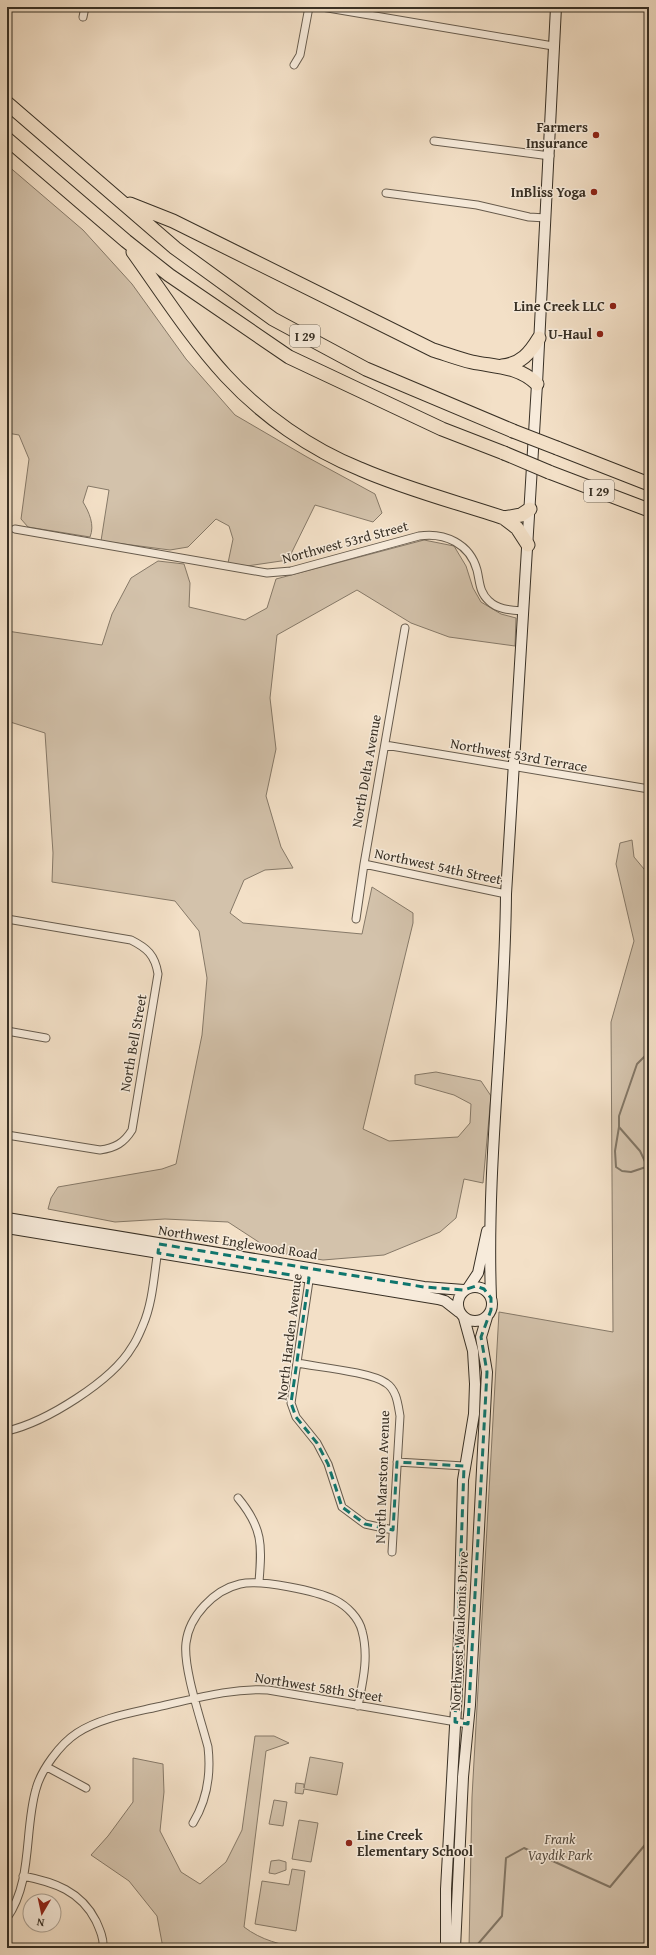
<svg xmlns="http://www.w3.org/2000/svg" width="656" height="1955" viewBox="0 0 656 1955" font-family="'Gentium Book Plus',serif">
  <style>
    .green { fill: #d3c2ab; stroke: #867968 }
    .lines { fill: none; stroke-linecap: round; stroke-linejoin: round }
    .stream { stroke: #827665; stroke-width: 2 }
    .street-casing { stroke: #675c4e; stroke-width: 9 }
    .secondary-casing { stroke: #383025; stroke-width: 12 }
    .highway-casing { stroke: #383025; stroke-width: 15 }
    .street { stroke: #f7ebdb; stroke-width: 7 }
    .secondary { stroke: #f7ebdb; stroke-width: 10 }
    .highway { stroke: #f3e0c7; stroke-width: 13 }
    .highway-bridge-casing { stroke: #383025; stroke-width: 15; stroke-linecap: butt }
    .highway-bridge { stroke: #f3e0c7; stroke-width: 13 }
    .marked { fill: none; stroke: #0f766e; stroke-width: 3; stroke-dasharray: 8 5; stroke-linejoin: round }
    .poi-dot { fill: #8f2418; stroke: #f7ebdb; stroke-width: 1.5 }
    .labels { text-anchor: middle; stroke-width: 3; stroke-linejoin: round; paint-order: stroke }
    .shield { fill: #f7ebdb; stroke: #71685c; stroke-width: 1 }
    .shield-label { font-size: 13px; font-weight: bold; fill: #383025 }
    .poi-label { font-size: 14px; font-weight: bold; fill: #383025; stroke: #f7ebdb; text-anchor: end }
    .street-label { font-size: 14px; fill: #383025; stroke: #f7ebdb }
    .park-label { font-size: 14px; font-style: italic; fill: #574d40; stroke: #f7ebdb }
  </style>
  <rect width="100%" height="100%" fill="#f3e0c7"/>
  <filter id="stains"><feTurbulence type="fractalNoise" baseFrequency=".005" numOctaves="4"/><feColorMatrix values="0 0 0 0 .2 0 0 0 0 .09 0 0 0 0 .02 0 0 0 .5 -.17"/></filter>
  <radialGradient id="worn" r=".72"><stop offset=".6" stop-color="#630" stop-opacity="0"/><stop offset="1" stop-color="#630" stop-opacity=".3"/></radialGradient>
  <path class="green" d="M7,165L83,230L132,284L186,359L235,415L307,457L375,494L382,513L373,522L315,505L288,560L247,566L228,563L233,539L229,526L216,519L188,547L170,550L101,541L109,490L88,486L83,502C89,512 95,525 90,537L28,527L21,519L29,459L19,435L7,433Z
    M424,540L454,546L466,566L473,588L481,602L501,614L516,618L515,646L449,637L411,623L357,590L277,635L270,698L276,749L266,796L281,847L293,868L265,870L244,880L230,913L243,923L362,934L372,887L413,913V923L363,1129L389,1141L458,1137L470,1123L471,1104L454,1095L415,1084V1075L436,1072L481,1081L491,1096L483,1183L464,1179L456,1218L440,1232L384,1255L323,1260L274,1252L228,1222L165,1219L115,1222L48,1209L51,1198L58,1187L162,1169L176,1164L202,1035L207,978L199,931L175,901L52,882L53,853L45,733L7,721V631L102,645L112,614L131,578L158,561L184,564L190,583L189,607L245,620L267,608L276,579Z
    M632,840L634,857L649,875V1948H469L472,1797L499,1312L613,1332L611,1022L634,941L616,864L620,843Z
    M255,1736H274L289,1743L266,1751L244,1927C261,1940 281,1945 301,1948H163L157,1916L129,1881L91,1855L108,1836L133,1802V1758L163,1764L164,1792L160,1831L181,1872L200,1884L226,1862L242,1830Z
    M310,1757L343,1763L337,1795L304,1789L303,1794L295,1793L296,1783L304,1784V1788Z
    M274,1800L287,1802L283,1826L269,1824Z
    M299,1820L318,1823L311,1862L292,1859Z
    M279,1860L286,1862V1870L275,1874L269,1873L271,1861Z
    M292,1869L305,1871L296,1931L255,1924L262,1881L289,1885Z"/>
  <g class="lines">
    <path class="stream" d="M649,1052L637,1064L619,1116V1127L640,1151L649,1170
      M619,1127L615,1151L616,1167L622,1171L631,1172L646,1167
      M432,1948H435
      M468,1948L478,1944L502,1916L506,1858L524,1848L610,1887L649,1840"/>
    <g class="street-casing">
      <path id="street" d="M322,7L553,46
        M83,17L85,7
        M294,65L300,55L309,7
        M434,141L550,156
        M386,193L477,205L529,217L546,218
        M15,529L267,573L291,571L419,536C445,532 470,544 477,570C480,582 479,592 489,601C498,610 512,610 524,611
        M385,745L649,789
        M364,864L506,894
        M7,919L131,940C147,948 155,955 158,974L132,1130C124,1143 115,1148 100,1150L7,1135
        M356,919L364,864L405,628
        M7,1031L46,1038
        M310,1274L291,1403L296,1417L317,1443L328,1464L342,1507L365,1524L393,1530
        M297,1363C317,1367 371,1372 386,1383C397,1390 398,1405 400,1416L392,1552
        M7,1431C46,1422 112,1381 132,1347C137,1340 140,1332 143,1325C153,1302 154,1274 158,1250
        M397,1462L464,1466
        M238,1498C263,1528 262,1545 259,1582
        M47,1767L86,1788
        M193,1823C207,1800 211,1773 208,1747C201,1720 183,1668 186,1643C189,1616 214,1590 240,1584C260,1579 317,1591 335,1600C347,1606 359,1618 362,1631C369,1656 363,1681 358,1706
        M23,1876C54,1882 81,1891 96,1921C100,1930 104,1939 103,1948
        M7,1918C33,1881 24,1830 36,1789C41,1770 60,1744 77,1733C100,1718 131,1713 157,1707C194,1699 230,1688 268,1690L468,1724"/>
    </g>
    <g class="secondary-casing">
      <path id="secondary" d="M7,1218L424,1287L464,1290
        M7,1228L438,1299L445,1301L459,1312
        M458 1304a17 17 0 1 1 34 0a17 17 0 1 1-34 0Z
        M468,1288L478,1273L487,1231
        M491,1298C486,1163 505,1029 506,894L537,384L556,7
        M446,1948V1889L458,1672L463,1480L474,1414L475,1384L473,1351L464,1318
        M455,1948L463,1777L470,1705L487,1372L481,1337L487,1317"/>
    </g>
    <g class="highway-casing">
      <path id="highway" d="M7,103L175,248L273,319L366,369L513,431
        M7,139L126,241L169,275L289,357L442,429L504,453
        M130,204L173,221L433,350C446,354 459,359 472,362C496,367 519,366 537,384
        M133,252C163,294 191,338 226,376C262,415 310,449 360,469C406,489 456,502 504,518L521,515L530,509
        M502,366C521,364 530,353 539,338
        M557,448L649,484
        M549,472L649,510
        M504,518L517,528L528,545"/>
    </g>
    <use href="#street" class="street"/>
    <use href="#secondary" class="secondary"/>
    <use href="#highway" class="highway"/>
    <g class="highway-bridge-casing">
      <path id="highway-bridge" d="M513,431L557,448
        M504,453L549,472"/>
    </g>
    <use href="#highway-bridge" class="highway-bridge"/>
  </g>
  <path class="marked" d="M159,1244L424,1287L464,1290L476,1286L484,1289L491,1298V1310L481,1337L487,1372L468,1724L455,1722L464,1466L397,1462L393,1530L365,1524L342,1507L328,1464L317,1443L296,1417L291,1403L309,1278L158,1253Z"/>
  <g class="poi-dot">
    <circle cx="596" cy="135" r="4"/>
    <circle cx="594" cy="192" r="4"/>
    <circle cx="613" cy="306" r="4"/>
    <circle cx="600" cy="334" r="4"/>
    <circle cx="349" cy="1843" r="4"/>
  </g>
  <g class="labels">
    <g class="shield">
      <rect x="290" y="325" width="30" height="22" rx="3"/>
      <rect x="584" y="480" width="30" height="22" rx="3"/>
    </g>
    <g class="shield-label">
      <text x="305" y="341">I 29</text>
      <text x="599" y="496">I 29</text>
    </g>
    <g class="poi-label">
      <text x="588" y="132">Farmers<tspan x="588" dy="16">Insurance</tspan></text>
      <text x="586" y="197">InBliss Yoga</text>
      <text x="605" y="311">Line Creek LLC</text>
      <text x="592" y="339">U-Haul</text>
      <text x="357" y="1840" text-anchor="start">Line Creek<tspan x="357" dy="16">Elementary School</tspan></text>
    </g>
    <g class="street-label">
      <text transform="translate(345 542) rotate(-15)" y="5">Northwest 53rd Street</text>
      <text transform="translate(519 755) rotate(10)" y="5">Northwest 53rd Terrace</text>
      <text transform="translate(366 771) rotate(-80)" y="5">North Delta Avenue</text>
      <text transform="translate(438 866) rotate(12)" y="5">Northwest 54th Street</text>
      <text transform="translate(133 1043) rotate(-80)" y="5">North Bell Street</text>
      <text transform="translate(238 1242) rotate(9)" y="5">Northwest Englewood Road</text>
      <text transform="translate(289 1337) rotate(-83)" y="5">North Harden Avenue</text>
      <text transform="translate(382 1477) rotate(-88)" y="5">North Marston Avenue</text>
      <text transform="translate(459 1631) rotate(-87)" y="5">Northwest Waukomis Drive</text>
      <text transform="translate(319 1687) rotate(9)" y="5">Northwest 58th Street</text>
    </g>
    <g class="park-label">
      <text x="560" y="1844">Frank<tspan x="560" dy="16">Vaydik Park</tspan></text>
    </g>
  </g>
  <rect width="656" height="1955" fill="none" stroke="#f3e0c7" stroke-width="24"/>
  <rect x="8" y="8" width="640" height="1939" fill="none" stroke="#383025" stroke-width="2"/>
  <rect x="12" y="12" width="632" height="1931" fill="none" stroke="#383025"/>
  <g transform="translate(42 1913) rotate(189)"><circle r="19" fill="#f7ebdb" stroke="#aba092"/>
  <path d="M0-3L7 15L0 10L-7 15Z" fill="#8f2418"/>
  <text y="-6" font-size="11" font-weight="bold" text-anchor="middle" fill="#383025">N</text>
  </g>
  <rect width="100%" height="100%" filter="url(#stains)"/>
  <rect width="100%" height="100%" fill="url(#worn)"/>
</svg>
